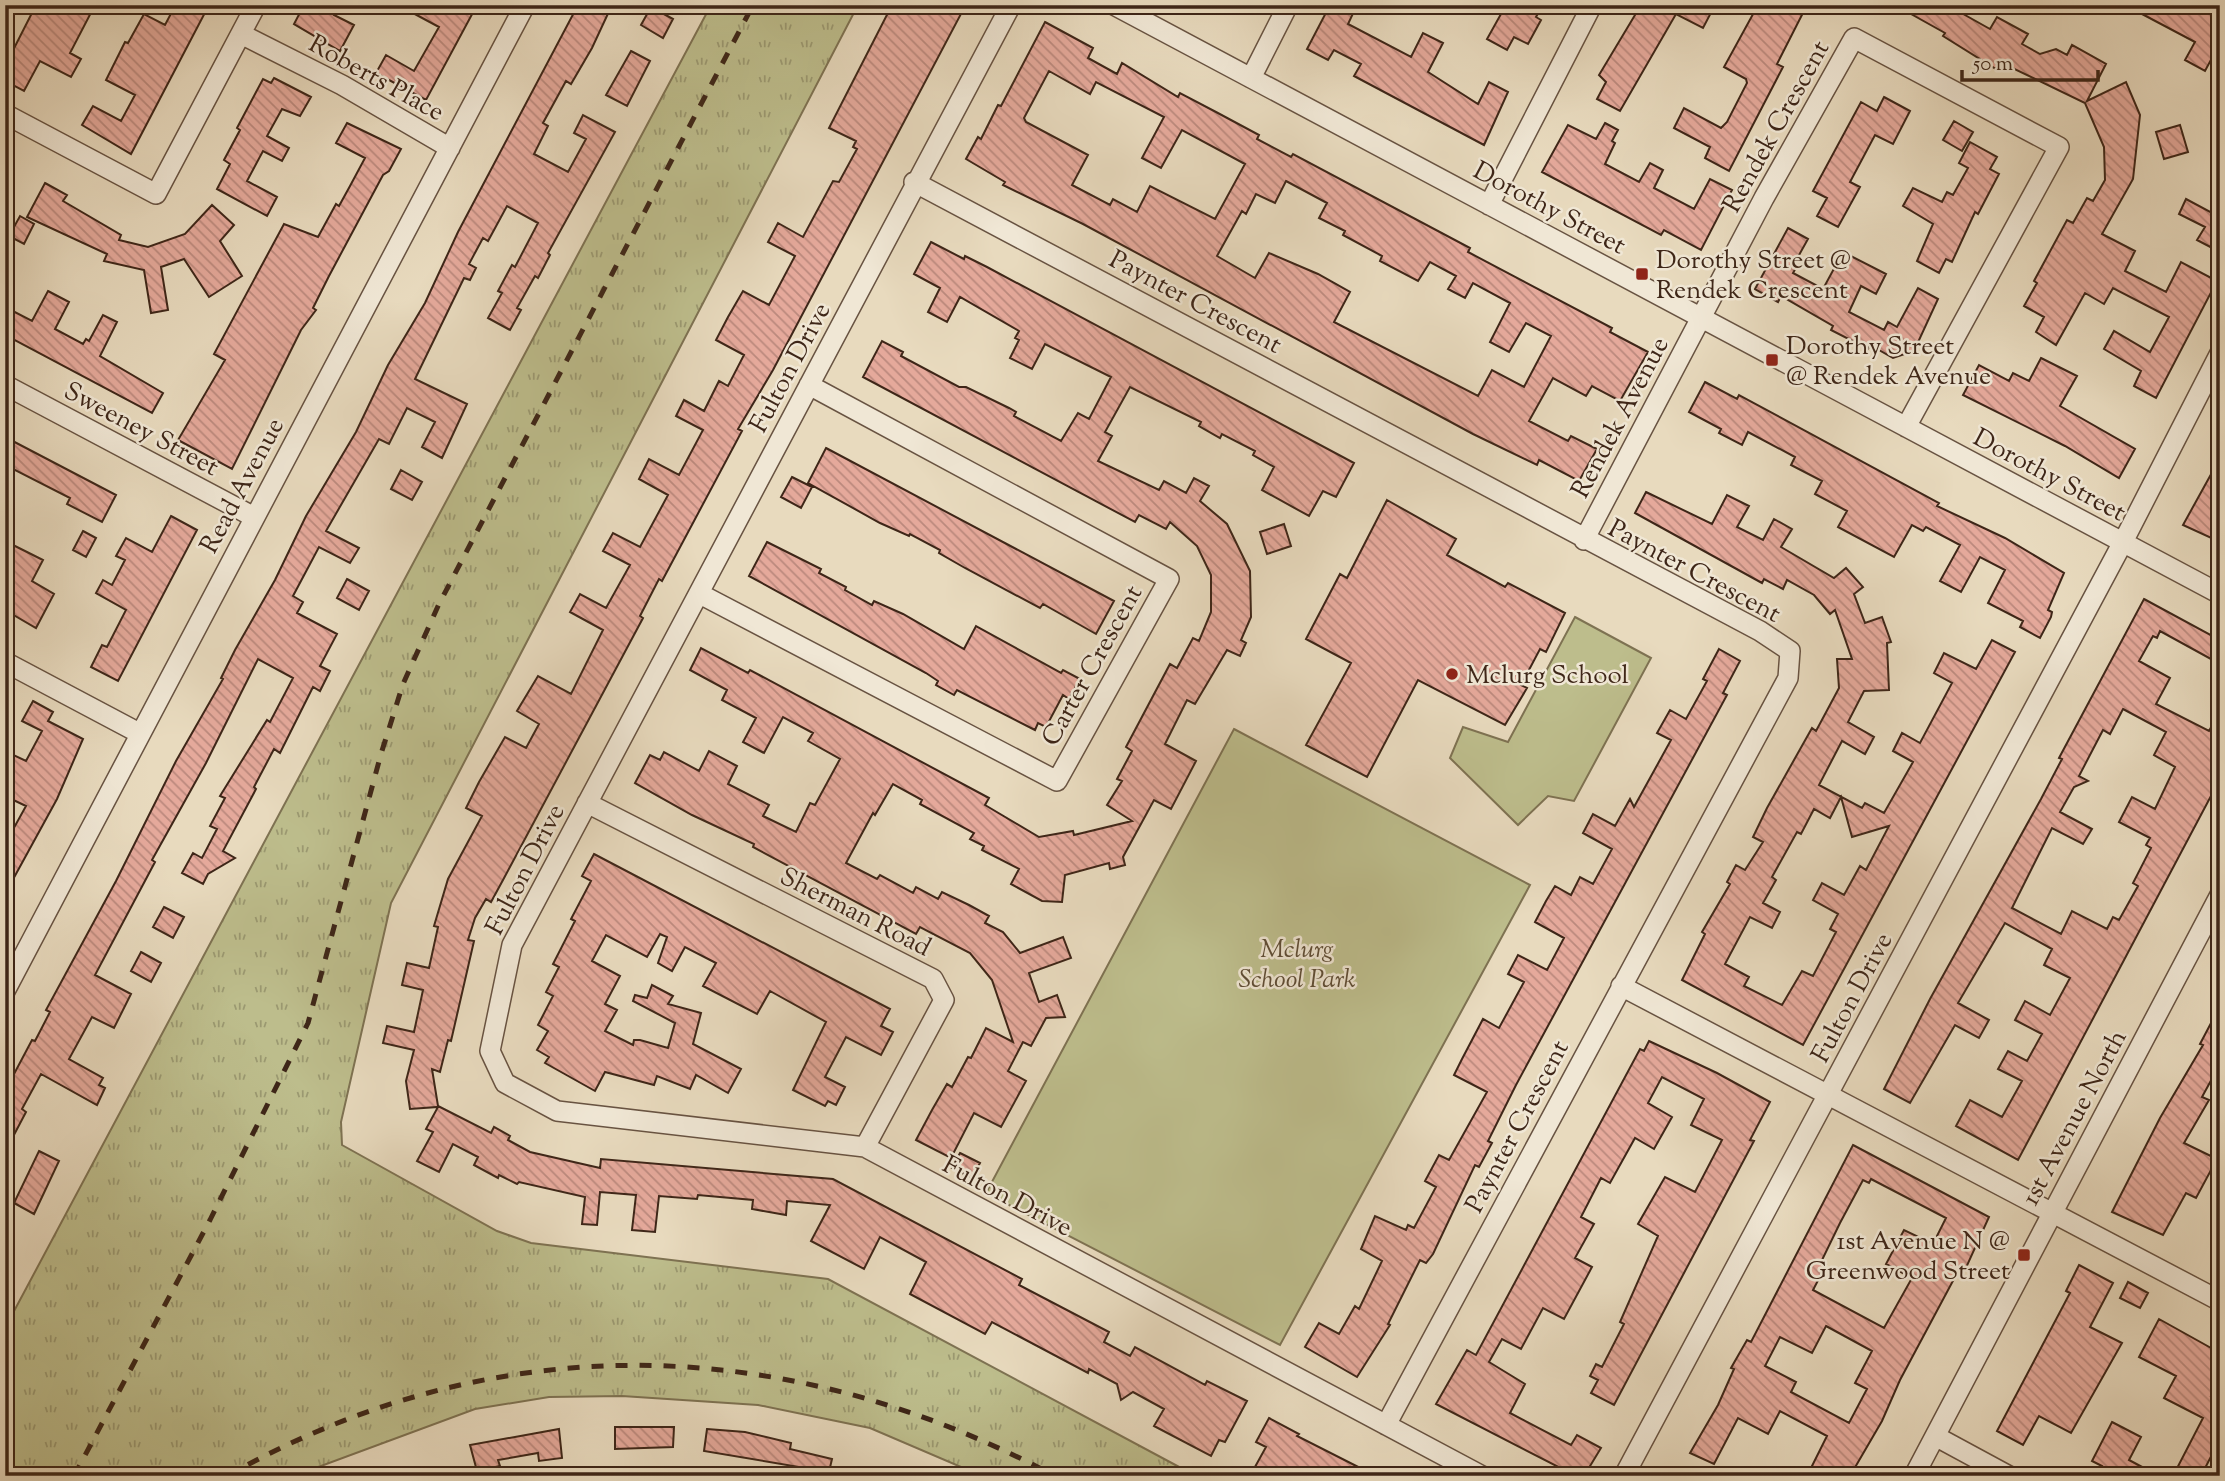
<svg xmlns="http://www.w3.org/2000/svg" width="2225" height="1481" viewBox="0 0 2225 1481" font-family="'Sorts Mill Goudy',serif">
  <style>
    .grass { fill: url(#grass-tufts); stroke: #7e7252; stroke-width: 2 }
    .park { fill: #bdbd8c; stroke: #7e7252; stroke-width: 2 }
    .building { fill: url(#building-back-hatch); stroke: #3e2618; stroke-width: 2; fill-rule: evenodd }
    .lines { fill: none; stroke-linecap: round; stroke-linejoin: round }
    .minor-casing { stroke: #685342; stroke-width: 22 }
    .minor { stroke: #f0e7d5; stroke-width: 19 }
    .rail { stroke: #3e2618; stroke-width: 5; stroke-dasharray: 12 12; stroke-linecap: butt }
    .poi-dot { fill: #8f2418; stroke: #f0e7d5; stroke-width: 2.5 }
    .labels { text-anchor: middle; stroke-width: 5; stroke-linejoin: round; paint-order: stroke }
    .street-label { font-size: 26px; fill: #3e2618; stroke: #f0e7d5 }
    .poi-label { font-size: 26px; fill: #3e2618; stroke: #f0e7d5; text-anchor: start }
    .park-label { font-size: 26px; font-style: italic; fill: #5e4c35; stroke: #f0e7d5 }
  </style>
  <defs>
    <pattern id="grass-tufts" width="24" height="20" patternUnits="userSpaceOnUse" patternTransform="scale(1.75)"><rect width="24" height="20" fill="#bdbd8c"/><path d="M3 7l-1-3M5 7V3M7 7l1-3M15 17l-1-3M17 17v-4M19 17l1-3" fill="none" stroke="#9b9971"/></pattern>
    <pattern id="building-back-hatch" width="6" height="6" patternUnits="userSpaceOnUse" patternTransform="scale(1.75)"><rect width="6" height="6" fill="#e5a99b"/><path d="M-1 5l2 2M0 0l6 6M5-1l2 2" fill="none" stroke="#bb897d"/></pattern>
  </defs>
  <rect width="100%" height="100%" fill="#e8dabe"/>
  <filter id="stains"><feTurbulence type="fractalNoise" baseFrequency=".00286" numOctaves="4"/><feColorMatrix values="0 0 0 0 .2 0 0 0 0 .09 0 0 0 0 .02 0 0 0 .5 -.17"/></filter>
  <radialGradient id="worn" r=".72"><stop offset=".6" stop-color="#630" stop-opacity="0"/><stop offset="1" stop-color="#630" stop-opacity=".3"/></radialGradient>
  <path class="grass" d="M711,5H858L391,903L341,1122L342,1145L497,1231L531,1243L828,1279L1196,1476H982L870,1428L758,1405L622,1396L549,1397L475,1409L294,1476H5V1328Z"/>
  <path class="park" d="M1575,617L1651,658L1574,801L1548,796L1518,825L1450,758L1463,727L1508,742Z
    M1234,729L1530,885L1280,1345L986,1193Z"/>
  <path class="building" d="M36,5H95L70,53L81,59L71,77L40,61L24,91L5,81V66Z
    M185,5H209L131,154L82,125L93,106L121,121L135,95L106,80L125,42L128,43L144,14L165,25L175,6L182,10Z
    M304,5H339L334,15L354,25L340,51L294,24Z
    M398,5H477L426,100L376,73L386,55L414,71L439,27Z
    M578,5H612L592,48L571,84L566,81L543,123L548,126L534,154L568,172L586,139L574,133L583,115L615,132L548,253L550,255L538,278L535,276L517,308L521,310L510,330L488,318L502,293L498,291L512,265L515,267L538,223L507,206L488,241L483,238L469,264L476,268L470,280L464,278L415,379L467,404L442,458L422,447L435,422L407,408L389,444L379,439L326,531L359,548L350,563L319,547L293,596L303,602L297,613L337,634L320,666L330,671L320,691L313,687L280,753L274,749L254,787L256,789L223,851L235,858L208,874L203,884L182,873L193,853L202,858L217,829L210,826L225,798L220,796L267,720L270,722L293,678L258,659L206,763L152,860L155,862L95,975L131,994L114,1028L92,1017L69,1059L103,1078L99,1085L105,1088L97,1105L41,1074L22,1109L26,1112L5,1152V1091L32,1040L35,1041L50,1012L46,1010L116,881L176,761L223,679L221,678L235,650L275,580L306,516L356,432L388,365L425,303L458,232Z
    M892,5H949L962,12L773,370L738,429L742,431L662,581L659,579L640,616L643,618L503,880L491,902L486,899L475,918L468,940L474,941L451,1041L448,1040L440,1072L432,1069L438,1106L491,1133L494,1127L510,1136L508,1140L530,1152L600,1168L601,1159L833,1179L1022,1279L1019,1285L1109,1332L1104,1342L1130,1356L1135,1347L1205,1385L1207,1381L1247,1401L1225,1442L1219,1440L1211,1456L1154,1426L1164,1409L1133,1392L1121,1400L1117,1384L1089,1369L1088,1373L992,1322L985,1334L910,1294L926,1262L880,1237L864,1269L811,1241L830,1205L787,1201L786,1215L752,1209L753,1200L698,1195L697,1199L659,1196L655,1232L632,1230L636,1195L600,1192L597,1225L582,1224L585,1197L519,1182L517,1184L499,1175L498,1178L474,1165L478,1157L453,1144L439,1172L417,1161L433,1132L426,1129L438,1107L410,1109L406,1081L414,1050L383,1043L387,1026L414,1032L423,990L402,985L407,963L429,968L438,927L434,926L448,879L482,816L466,808L479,782L505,737L526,748L539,724L517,711L538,676L571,694L603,630L570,612L580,594L606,608L630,565L603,551L613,533L640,547L668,495L639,479L649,459L679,475L703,430L676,416L684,400L704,411L719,381L728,386L744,355L716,340L728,317L743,291L769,305L795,256L768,242L778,223L803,237L833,181L839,182L857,149L853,147L856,141L829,128Z
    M1330,5H1357L1348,24L1411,57L1423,33L1443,43L1428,72L1478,104L1489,82L1508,92L1484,145L1354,76L1361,64L1334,50L1328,60L1307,49Z
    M1506,5H1543L1536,17L1541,20L1528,44L1514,37L1507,50L1487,39Z
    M1641,5H1715L1703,28L1676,14L1620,111L1597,99L1606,82L1599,75Z
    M1758,5H1807L1777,64L1783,67L1729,171L1705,158L1710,147L1674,128L1684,108L1721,128L1727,122L1747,83L1746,79L1724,67Z
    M1895,5H1947L1990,29L1997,17L2028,34L2022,44L2040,54L2056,49L2067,55L2072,45L2106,64L2087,101L2126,82L2140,115L2133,179L2102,234L2135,251L2125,271L2166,292L2181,262L2217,281L2156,398L2134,386L2141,371L2104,349L2114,331L2150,352L2169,317L2113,288L2104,304L2085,293L2056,345L2036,332L2044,317L2024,306L2037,283L2034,281L2067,220L2073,223L2087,198L2093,201L2105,180L2104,147L2085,103L2000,62L1996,69L1943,36L1945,33Z
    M2125,5H2220V43L2205,71L2185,60L2195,42Z
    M651,7L673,19L663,38L641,25Z
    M1045,22L1093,48L1088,58L1117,74L1122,63L1178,97L1180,93L1216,112L1259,135L1257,139L1291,157L1293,154L1470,248L1468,252L1612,328L1610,332L1648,352L1620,401L1592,386L1586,396L1553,378L1529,421L1568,441L1571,436L1597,449L1579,481L1539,460L1537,465L1473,434L1083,224L1003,185L1005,182L966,159L978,137L981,139L998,105L1001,106ZM1049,71L1090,94L1096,82L1164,117L1142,158L1161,168L1182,130L1245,164L1215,219L1150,186L1137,212L1113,199L1110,205L1072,185L1088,155L1026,122L1024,118ZM1286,181L1327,203L1319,218L1345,231L1343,235L1382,256L1380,261L1418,281L1430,262L1456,276L1448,289L1465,298L1473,283L1510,303L1490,342L1509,352L1526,323L1551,336L1524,387L1492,370L1478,396L1334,322L1350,292L1318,274L1269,253L1255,278L1217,256L1242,211L1246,214L1256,194L1275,203Z
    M631,51L650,61L627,106L606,95Z
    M274,78L311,97L300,116L282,109L267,136L289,148L282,161L263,151L247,181L277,197L267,216L217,189L230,164L224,160L240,130L237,128L263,79L271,83Z
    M1884,97L1910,111L1893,144L1875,135L1850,182L1860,187L1838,227L1817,216L1827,198L1813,191L1861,102L1877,111Z
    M1954,121L1973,132L1962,151L1943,140Z
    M347,123L401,149L389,171L383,175L329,276L313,308L316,310L301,330L232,469L178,440L225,360L214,354L284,224L318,237L336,204L339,206L350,186L365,158L336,143Z
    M1605,123L1618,130L1612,141L1615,143L1605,164L1639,182L1650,163L1663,170L1654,188L1694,209L1710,179L1732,190L1701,250L1664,230L1661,235L1542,172L1568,125L1596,139Z
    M2180,125L2188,152L2164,159L2156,132Z
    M1970,142L1997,157L1990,169L1999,174L1978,214L1975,212L1952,262L1946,259L1939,273L1917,261L1933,224L1903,206L1913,188L1942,202L1947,192L1953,195L1968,168L1959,163Z
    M45,183L67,195L63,201L121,235L119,240L148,247L185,234L212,205L234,225L220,241L242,276L209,297L184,259L161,267L168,310L151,313L144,270L104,261L107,254L27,217Z
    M2186,199L2212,213L2220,199V252L2197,240L2205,227L2179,214Z
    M20,216L34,224L24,244L9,236Z
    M1788,228L1808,239L1794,264L1797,266L1793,273L1823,289L1843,252L1886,274L1876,294L1861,286L1849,312L1884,330L1888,322L1897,327L1918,288L1938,299L1914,351L1893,358L1870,345L1868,349L1831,330L1833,326L1781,296L1778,302L1755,289Z
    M931,242L964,259L965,256L987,267L1354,463L1336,497L1323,491L1309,516L1262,490L1274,467L1253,455L1255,451L1222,434L1220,438L1199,426L1201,422L1130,387L1105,432L1112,436L1098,461L1159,490L1164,481L1186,493L1194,478L1209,486L1200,501L1227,524L1250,571L1251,617L1241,640L1246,643L1240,656L1227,650L1195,704L1187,700L1165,744L1196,761L1171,809L1154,800L1123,857L1125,865L1110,869L1109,863L1065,875L1062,902L1042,901L1011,884L1019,869L982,850L984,846L970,839L974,833L920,804L922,800L893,784L875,815L873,813L846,863L877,879L880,875L913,893L916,887L938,899L942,892L969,905L989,916L985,923L1003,932L1020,953L1063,937L1071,958L1029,973L1039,1002L1057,995L1065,1017L1046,1018L1031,1046L1023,1042L1008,1071L1026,1081L1001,1127L974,1113L951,1158L916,1140L932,1110L947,1084L952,1087L968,1057L971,1058L986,1028L1013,1042L992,980L970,953L920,927L916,934L753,847L754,844L692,815L635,783L650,755L660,760L664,752L699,771L709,751L737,766L728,784L769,805L763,816L796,832L810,803L815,805L840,759L808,741L813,733L783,717L764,753L743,742L756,718L722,700L727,690L690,670L701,648L748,673L750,670L989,798L985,805L1039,837L1073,831L1074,835L1132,821L1107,805L1122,781L1117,779L1132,751L1126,747L1170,664L1177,668L1193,638L1199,641L1211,612V575L1197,546L1170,522L1166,529L1139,515L1135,522L863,377L882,341L903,352L901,356L959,387H966L1009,408L1016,412L1014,416L1061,441L1078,413L1089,419L1111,377L1045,344L1032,369L1010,358L1019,340L1015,338L1019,331L960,297L947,322L928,312L940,288L914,274Z
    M48,291L69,302L55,329L83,344L86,339L89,341L103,315L117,322L100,356L163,393L152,413L5,335V307L32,321Z
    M2041,358L2077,376L2060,406L2135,449L2119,478L2065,446L1963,395L1979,365L2009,381L2013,373L2029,381Z
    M1705,382L1737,399L1739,395L1939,503L1937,506L2005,538L2064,573L2048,610L2052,612L2051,617L2040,638L2020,627L2023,621L1988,603L2005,570L1980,557L1961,592L1940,581L1960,545L1926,527L1923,531L1912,525L1894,557L1838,527L1847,511L1815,494L1822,481L1791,465L1795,457L1748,432L1742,445L1719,433L1721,429L1689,412Z
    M5,437L116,495L102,522L67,504L70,498L5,465Z
    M826,448L1114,601L1096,634L1043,604L1040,608L965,568L939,553L940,550L910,534L909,536L880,523L808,483Z
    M2220,458V542L2183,525Z
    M401,470L422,482L412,500L391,489Z
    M792,477L812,487L801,508L781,497Z
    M1646,492L1712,524L1727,495L1749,506L1737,527L1763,540L1774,519L1792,529L1781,547L1834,578L1846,568L1863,587L1854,594L1865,623L1882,617L1891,642L1887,643L1889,690L1864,691L1848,722L1874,737L1865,754L1842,741L1819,785L1862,808L1865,803L1884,813L1913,762L1893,751L1902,733L1920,743L1952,683L1934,673L1944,653L1976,669L1992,640L2015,652L1803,1045L1682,980L1705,934L1702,932L1730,884L1727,882L1736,865L1745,870L1763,842L1753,837L1767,808L1812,728L1816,731L1839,688L1837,659H1852L1835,610L1830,614L1814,595L1787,580L1783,589L1764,579L1762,583L1635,513ZM1841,797L1852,837L1889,826L1866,870L1860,866L1844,895L1822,883L1813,900L1838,914L1830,929L1836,932L1813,976L1802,971L1782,1005L1744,986L1749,977L1725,964L1750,917L1772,928L1780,912L1763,903L1776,880L1772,877L1797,832L1801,834L1814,809L1830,818Z
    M1387,500L1456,539L1447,555L1505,587L1508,583L1565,613L1546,652L1540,649L1521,685L1527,688L1505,725L1418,680L1367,777L1306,745L1351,663L1306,639L1340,574L1347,578Z
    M171,516L197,530L118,681L91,667L102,645L107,647L126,610L96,593L103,580L112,585L125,560L116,556L126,538L152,552Z
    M1284,524L1291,546L1267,554L1260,532Z
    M83,531L96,538L86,557L73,550Z
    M5,541L43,560L32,581L54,594L36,628L5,610Z
    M767,542L821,569L819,573L846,587L845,590L872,605L874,601L903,614L964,649L976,626L1061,673L1063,670L1080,679L1069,699L1063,695L1046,727L1038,723L1035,730L957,690L954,695L936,685L938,681L926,673L749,576Z
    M347,579L369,591L359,610L337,598Z
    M2144,599L2220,640V664L2160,631L2157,638L2153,636L2139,661L2170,678L2156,704L2209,731L2220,711V779L2018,1160L1956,1126L1970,1100L2002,1117L2022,1081L1998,1069L2008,1051L2027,1061L2042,1034L2015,1020L2025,1001L2050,1015L2070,978L2044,965L2052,949L2005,923L1958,1003L1989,1020L1979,1038L1955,1025L1910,1103L1884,1089L1930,999L2041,799L2062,759L2059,758ZM2123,709L2166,732L2154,755L2175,767L2155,809L2132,797L2119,822L2150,838L2146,845L2151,848L2133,883L2138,886L2119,920L2113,917L2107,929L2072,911L2061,934L2012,908L2052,828L2083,844L2092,829L2060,812L2074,787L2088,781L2079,776L2103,730L2110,734Z
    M1719,649L1740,661L1723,693L1727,695L1516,1085L1488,1141L1492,1143L1479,1167L1475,1165L1433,1254L1426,1263L1420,1260L1388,1324L1390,1325L1357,1377L1305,1347L1319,1323L1339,1334L1355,1306L1359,1309L1382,1261L1361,1249L1375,1216L1406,1230L1408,1225L1414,1228L1436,1187L1425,1181L1439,1155L1449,1160L1487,1092L1454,1075L1462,1059L1483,1019L1499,1028L1524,982L1508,974L1518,955L1547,970L1564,938L1535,922L1546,901L1555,886L1571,895L1580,877L1593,884L1612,849L1583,833L1593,814L1615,826L1630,799L1634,807L1671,740L1657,733L1670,710L1686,719L1707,681L1703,679Z
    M33,701L53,712L48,721L83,739L57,799L5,894V844L26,806L5,796V751L26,761L42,731L22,721Z
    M594,854L890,1009L881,1026L893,1032L881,1055L846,1037L825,1077L845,1087L836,1105L828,1101L825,1106L793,1090L826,1022L770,991L757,1014L703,986L716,963L685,947L672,971L658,963L667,937L660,934L647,957L606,935L592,961L620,976L605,1004L617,1010L605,1031L633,1045L634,1040H640L668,1048L675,1023L633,1001L635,995L647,998L652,985L673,996L668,1004L701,1013L693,1044L741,1069L728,1093L696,1075L690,1089L657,1076L654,1085L605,1072L595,1091L545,1063L549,1057L537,1050L548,1031L538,1025L553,996L546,992L559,967L553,964L575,921L571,919L591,881L582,876Z
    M164,907L184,917L173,938L153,927Z
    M141,952L161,963L151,982L131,971Z
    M2220,1006V1064L2202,1097L2209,1100L2184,1143L2217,1159L2196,1198L2186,1193L2163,1235L2112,1212L2160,1118L2203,1045L2200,1044Z
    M1649,1041L1717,1073L1770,1102L1750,1140L1754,1141L1614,1405L1591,1393L1598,1380L1590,1376L1596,1364L1602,1367L1624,1324L1620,1322L1658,1236L1638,1224L1665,1177L1695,1192L1722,1140L1691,1125L1704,1099L1662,1077L1648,1103L1672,1117L1654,1149L1635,1138L1610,1183L1601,1178L1581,1217L1594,1224L1575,1258L1592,1267L1564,1319L1543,1308L1521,1349L1502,1339L1489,1362L1525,1384L1510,1413L1571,1445L1577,1435L1601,1448L1584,1476H1576L1436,1404L1467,1350L1476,1355L1640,1049L1644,1051Z
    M1853,1145L1989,1217L1965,1270L1961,1268L1955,1277L1900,1380L1882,1421L1850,1476H1807L1827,1436L1780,1411L1768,1434L1738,1418L1714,1464L1690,1453L1718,1405L1734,1369L1731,1368L1747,1340L1751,1342ZM1871,1179L1946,1218L1933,1244L1904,1230L1886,1264L1912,1278L1884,1328L1813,1290L1826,1265L1821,1262L1840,1223L1863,1180L1869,1183ZM1826,1326L1872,1351L1855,1383L1867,1389L1849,1423L1791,1392L1796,1382L1765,1366L1780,1337L1812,1353Z
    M39,1151L59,1161L34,1214L14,1203Z
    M960,1153L980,1163L972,1178L952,1168Z
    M2079,1265L2113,1283L2090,1327L2122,1343L2071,1433L2039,1416L2023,1445L1997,1431L2070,1293L2066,1291Z
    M2128,1282L2148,1293L2140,1308L2120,1298Z
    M2159,1319L2220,1353V1380L2211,1396L2220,1400V1439L2201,1476H2173L2203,1418L2164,1398L2176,1376L2139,1357Z
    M1269,1418L1299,1434L1297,1436L1376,1476H1250L1266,1447L1256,1442Z
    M2112,1422L2141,1437L2129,1460L2159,1476H2097L2102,1466L2092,1461Z
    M615,1427H674L673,1447L615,1449Z
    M559,1429L562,1458L539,1461L538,1453L498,1460L500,1466L477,1471L470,1445Z
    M707,1429L745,1432L791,1443L790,1449L832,1459L828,1476H803L805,1468L704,1451Z"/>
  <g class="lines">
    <g class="minor-casing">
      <path id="minor" d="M1011,5L512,945L490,1051L505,1083L557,1111L865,1147L1482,1476
        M1114,5L2220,594
        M241,34L342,85L450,148
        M1251,78L1288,5
        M5,114L156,194L256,5
        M914,182L1760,631L1790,651L1788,678L1386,1425
        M1489,205L1592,5
        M5,385L254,517
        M1584,540L1764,198L1854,38L2059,147L1906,427
        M700,594L1057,781L1169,579L809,385
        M5,662L139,733
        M587,803L933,979L944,1000L865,1147
        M1621,986L2220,1301
        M5,991L525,5
        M1935,1436L2009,1476
        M1624,1476L2123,542L2220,353
        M1914,1476L2220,895"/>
    </g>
    <use href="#minor" class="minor"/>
    <path class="rail" d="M74,1476L210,1220L308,1023L381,754L403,684L439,604L753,5
      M227,1476C495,1325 785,1332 1055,1476"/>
  </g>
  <g class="poi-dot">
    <rect x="1635" y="267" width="14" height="14" rx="3.5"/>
    <rect x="1765" y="353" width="14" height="14" rx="3.5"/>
    <circle cx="1452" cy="674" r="7"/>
    <rect x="2017" y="1248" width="14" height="14" rx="3.5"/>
  </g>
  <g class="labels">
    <g class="street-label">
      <text transform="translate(377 77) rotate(29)" y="9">Roberts Place</text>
      <text transform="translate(1775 126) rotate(-61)" y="9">Rendek Crescent</text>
      <text transform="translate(1550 207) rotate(28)" y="9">Dorothy Street</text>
      <text transform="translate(1196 301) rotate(28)" y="9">Paynter Crescent</text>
      <text transform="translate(789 367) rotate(-62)" y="9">Fulton Drive</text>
      <text transform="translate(1619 417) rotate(-62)" y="9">Rendek Avenue</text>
      <text transform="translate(142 428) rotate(28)" y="9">Sweeney Street</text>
      <text transform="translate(2050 474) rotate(28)" y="9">Dorothy Street</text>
      <text transform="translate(241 485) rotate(-62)" y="9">Read Avenue</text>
      <text transform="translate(1695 570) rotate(28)" y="9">Paynter Crescent</text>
      <text transform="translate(1091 665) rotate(-61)" y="9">Carter Crescent</text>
      <text transform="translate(524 869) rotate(-63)" y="9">Fulton Drive</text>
      <text transform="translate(856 911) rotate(27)" y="9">Sherman Road</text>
      <text transform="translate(1851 997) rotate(-62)" y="9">Fulton Drive</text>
      <text transform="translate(2073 1117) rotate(-62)" y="9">1st Avenue North</text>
      <text transform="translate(1516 1126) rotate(-62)" y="9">Paynter Crescent</text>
      <text transform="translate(1008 1195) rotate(28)" y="9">Fulton Drive</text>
    </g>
    <g class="poi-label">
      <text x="1656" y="268">Dorothy Street @<tspan x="1656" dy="30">Rendek Crescent</tspan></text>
      <text x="1786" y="354">Dorothy Street<tspan x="1786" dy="30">@ Rendek Avenue</tspan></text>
      <text x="1466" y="683">Mclurg School</text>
      <text x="2010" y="1249" text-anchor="end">1st Avenue N @<tspan x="2010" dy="30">Greenwood Street</tspan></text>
    </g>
    <g class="park-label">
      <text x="1297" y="957">Mclurg<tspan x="1297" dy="30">School Park</tspan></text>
    </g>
  </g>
  <rect width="2225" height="1481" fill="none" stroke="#e8dabe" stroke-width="28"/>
  <rect x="7" y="7" width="2211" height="1467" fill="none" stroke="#3e2618" stroke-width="3.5"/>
  <rect x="14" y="14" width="2197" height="1453" fill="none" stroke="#3e2618" stroke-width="2"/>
  <path d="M1962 70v10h136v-10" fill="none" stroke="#3e2618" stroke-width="3.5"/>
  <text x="1973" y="70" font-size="21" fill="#3e2618" stroke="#f0e7d5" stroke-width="5" paint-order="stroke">50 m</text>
  <rect width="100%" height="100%" filter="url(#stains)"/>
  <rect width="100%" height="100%" fill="url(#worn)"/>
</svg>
